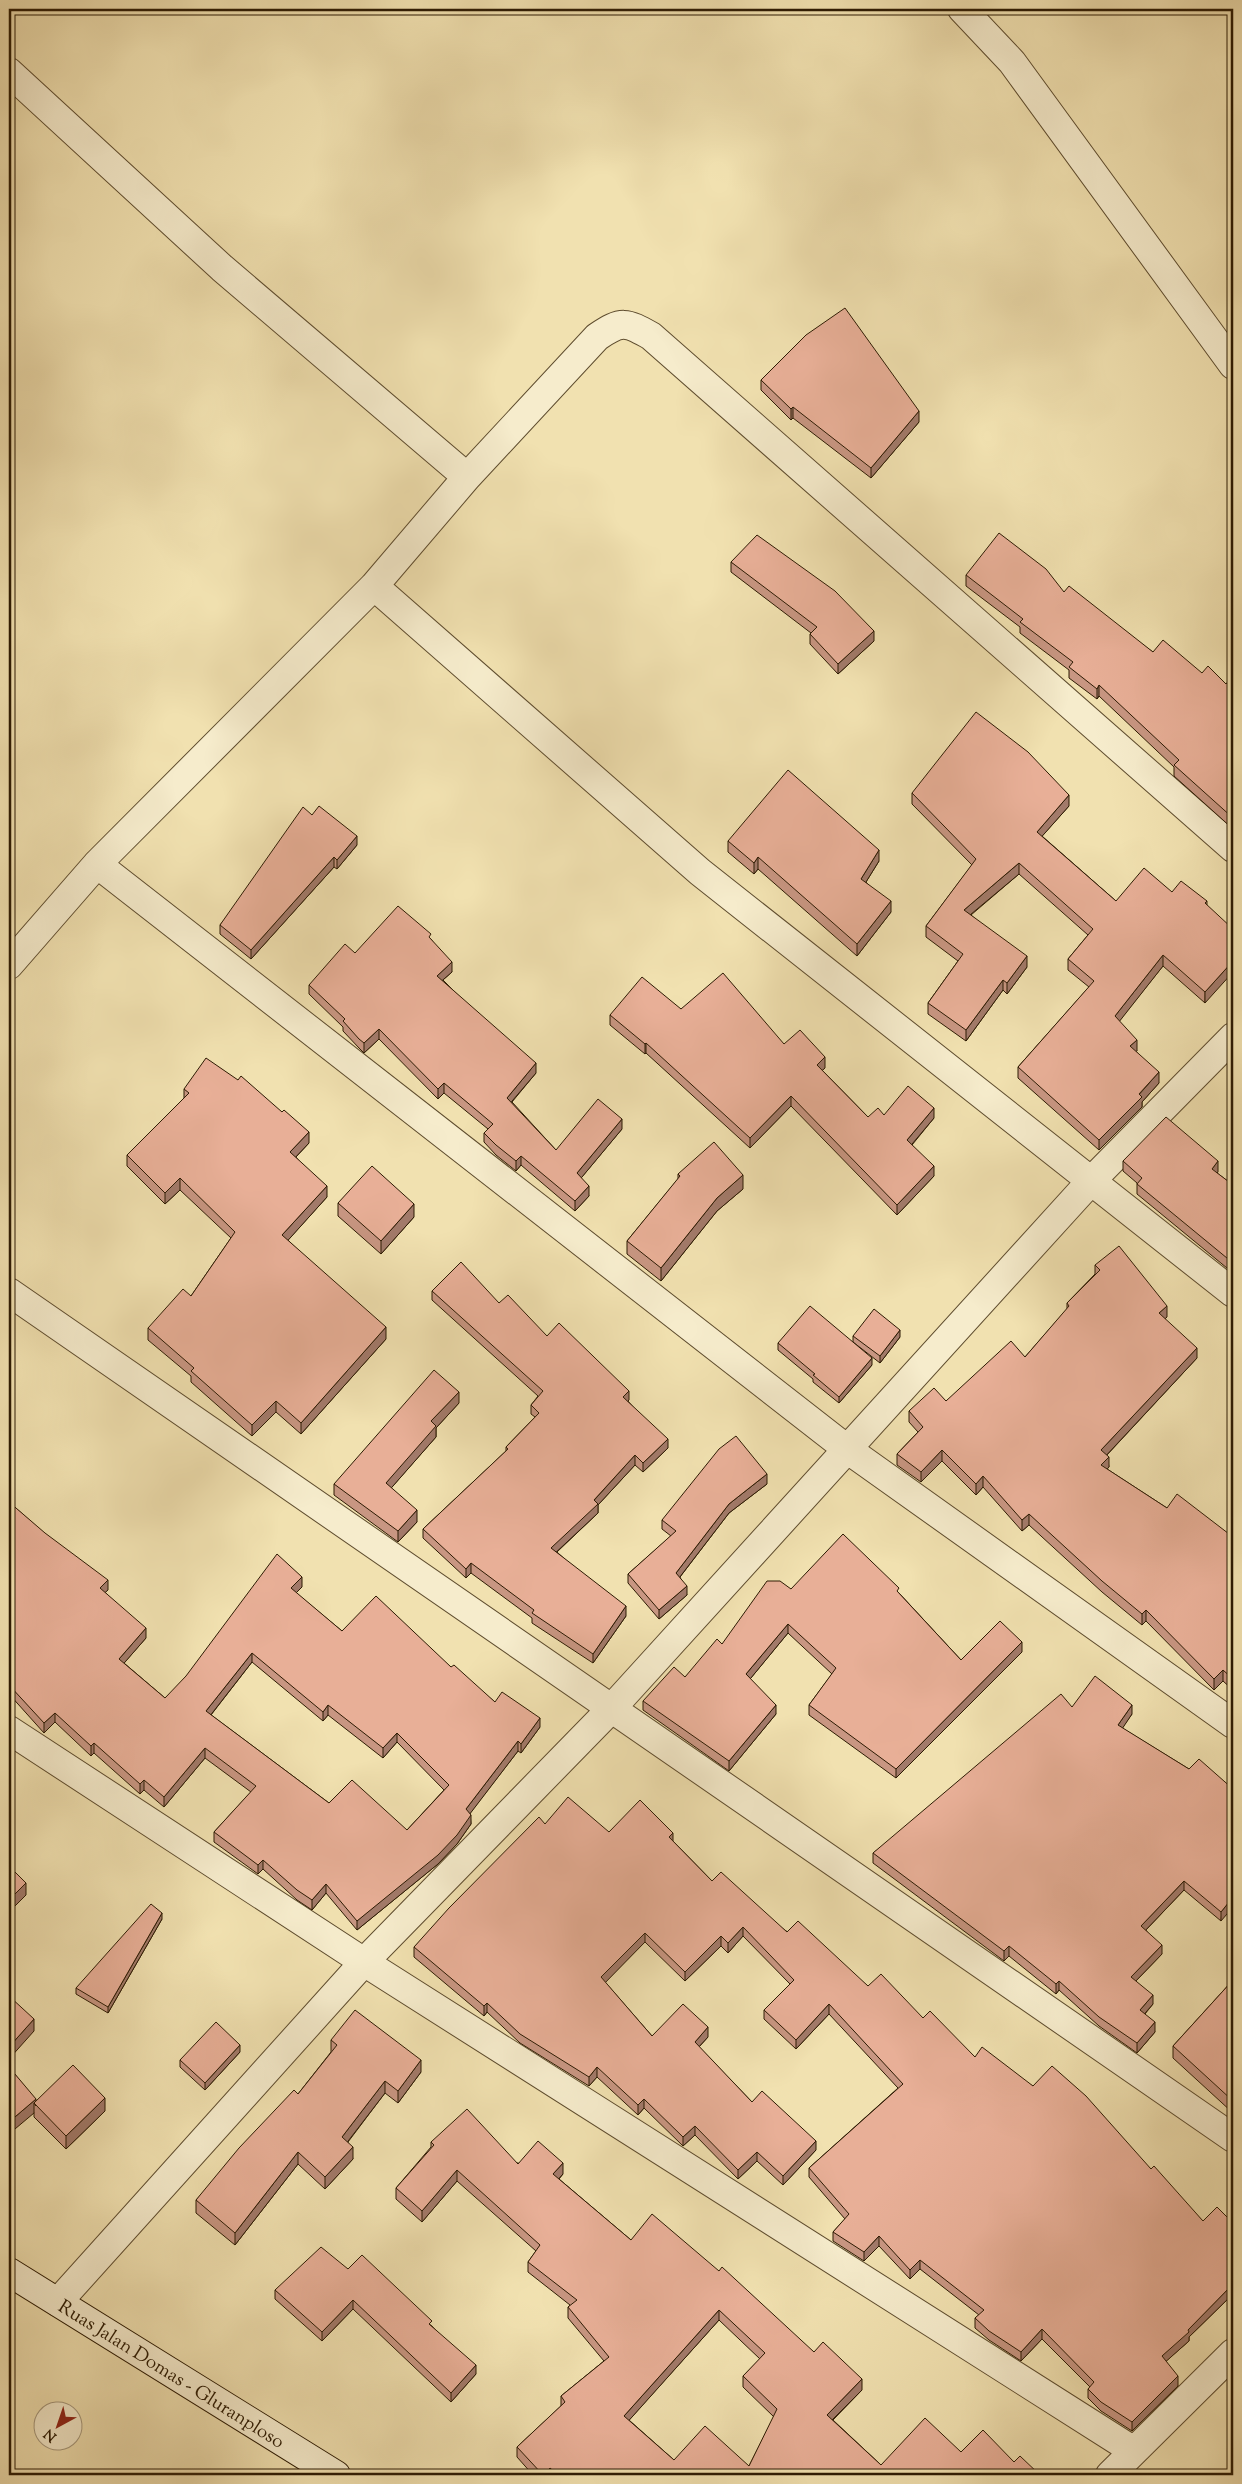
<svg xmlns="http://www.w3.org/2000/svg" width="1242" height="2484" viewBox="0 0 1242 2484" font-family="'Sorts Mill Goudy',serif">
  <style>
    .lines { fill: none; stroke-linecap: round; stroke-linejoin: round }
    .minor-casing { stroke: #5e4c2e; stroke-width: 30 }
    .secondary-casing { stroke: #2d1b03; stroke-width: 30 }
    .minor { stroke: #f6eccc; stroke-width: 28 }
    .secondary { stroke: #f6eccc; stroke-width: 28 }
    .wall { fill: #c89682; stroke: #2d1b03; fill-rule: evenodd }
    .shaded-wall { fill: #a27a6a; stroke: #2d1b03 }
    .building { fill: #e8af97; stroke: #2d1b03; fill-rule: evenodd }
    .labels { text-anchor: middle; stroke-width: 5; stroke-linejoin: round; paint-order: stroke }
    .street-label { font-size: 19px; fill: #2d1b03; stroke: #f6eccc }
  </style>
  <rect width="100%" height="100%" fill="#f1e1b0"/>
  <filter id="stains"><feTurbulence type="fractalNoise" baseFrequency=".004" numOctaves="4"/><feColorMatrix values="0 0 0 0 .2 0 0 0 0 .09 0 0 0 0 .02 0 0 0 .5 -.17"/></filter>
  <radialGradient id="worn" r=".72"><stop offset=".6" stop-color="#630" stop-opacity="0"/><stop offset="1" stop-color="#630" stop-opacity=".3"/></radialGradient>
  <g class="lines">
    <g class="minor-casing">
      <path id="minor" d="M962,9L1012,62L1233,365
        M9,72L222,268L467,477
        M374,586L700,872L1233,1293
        M97,864L847,1449L1233,1724
        M9,965L97,864L374,586L467,477L597,337C622,320 626,322 651,336L1233,848
        M9,1292L1233,2138
        M9,1730L364,1962L1134,2451
        M58,2302L364,1962L611,1709L1091,1181L1233,1037
        M1110,2475L1233,2353"/>
    </g>
    <g class="secondary-casing">
      <path id="secondary" d="M9,2272L336,2475"/>
    </g>
    <use href="#minor" class="minor"/>
    <use href="#secondary" class="secondary"/>
  </g>
  <path class="wall" d="M761,380L919,422L871,478L793,418L791,420L761,390Z
    M731,562L874,641L838,674L810,644V634L811,633L731,572Z
    M966,575L1064,592L1153,652L1226,684L1233,676V829L1174,776V767L1099,696L1097,699L1069,678V670L1020,633V627L966,586Z
    M912,793L1069,806L1042,836L1116,901L1172,892L1207,901L1205,1003L1163,966L1119,1021L1137,1051H1136L1159,1083L1142,1102V1107L1099,1150L1018,1078V1067L1089,987L1068,970V959L1088,935L1019,874L971,915L1027,967L1007,994L1003,990L966,1041L928,1014V1003L958,961L926,937V926L972,865L912,804Z
    M312,815L357,845L337,869L334,867L251,959L220,934V925Z
    M728,841L879,861L866,882L891,912L857,956L758,869L754,874L728,852Z
    M431,939L452,972L443,980L536,1073L512,1102L556,1150L622,1129L581,1178L589,1196L575,1211L521,1165L516,1171L496,1155L484,1142V1133L488,1129L444,1093L438,1099L379,1039L364,1053L359,1048L343,1031V1027L309,994V985L355,953Z
    M681,1009L784,1044L825,1068L822,1070L868,1117L884,1115L934,1118L912,1145L934,1176L897,1215L791,1106L750,1148L646,1053L645,1054L610,1025V1015Z
    M184,1089L309,1143L296,1157L327,1197L288,1240L386,1339L301,1434L276,1412L252,1436L191,1382V1376L148,1340V1328L191,1296L231,1238L180,1190L165,1204L127,1166V1155L184,1098Z
    M1123,1161L1218,1172L1217,1173L1233,1185V1273L1137,1194V1183L1123,1171Z
    M678,1174L743,1189L717,1211L661,1281L627,1254V1241L678,1179Z
    M338,1203L414,1217L381,1254L338,1216Z
    M1095,1265L1167,1317L1165,1319L1197,1358L1107,1455L1109,1467L1107,1469L1167,1508L1233,1537V1690L1223,1681L1214,1690L1146,1621L1142,1625L1102,1592L1029,1525L1022,1531L983,1487L976,1495L942,1461L921,1482L897,1465V1454L918,1432L909,1422V1411L946,1401L1025,1357L1067,1309V1303L1095,1274Z
    M432,1291L499,1303L547,1336L629,1400L628,1401L668,1448L643,1472L635,1465L598,1505V1513L557,1552L626,1616L593,1663L532,1623V1618L471,1573L466,1578L423,1538V1529L506,1451V1447L535,1417L531,1414V1405L538,1396L432,1300Z
    M853,1336L900,1337L880,1363L853,1342Z
    M778,1343L872,1365L839,1403L813,1382V1379L778,1350Z
    M459,1403L436,1428V1437L391,1488L417,1522L398,1542L334,1495V1484Z
    M767,1484L729,1513L680,1577L687,1595L659,1619L628,1583V1574L671,1536L662,1529V1520Z
    M9,1502L108,1590L105,1592L146,1638L124,1663L165,1698L302,1587L296,1593L342,1631L451,1667L495,1702L540,1727L521,1753L518,1751L470,1813L471,1824L457,1844L438,1864L357,1930L326,1893L312,1910L297,1900L263,1869L258,1874L214,1842V1832L251,1792L205,1758L164,1807L144,1790L140,1794L94,1753L91,1756L55,1722L44,1733L9,1694ZM252,1662L323,1721L328,1715L383,1758L397,1742L444,1790L407,1830L329,1803L211,1715Z
    M791,1589L899,1593L961,1660L1022,1652L896,1778L809,1715V1705L832,1674L788,1633L750,1679L776,1714L729,1771L643,1710V1701L685,1677L722,1644Z
    M1072,1707L1132,1714L1122,1728L1189,1769L1233,1789L1221,1921L1184,1890L1146,1930L1162,1954L1136,1981L1153,2004L1145,2014L1155,2032L1137,2053L1099,2026L1059,1990L1056,1994L1009,1956L1004,1961L873,1863V1853Z
    M545,1824L609,1832L673,1841L712,1881L868,1986L923,2018L975,2057L1033,2086L1151,2169L1203,2221L1233,2223V2294L1189,2337V2341L1166,2361L1178,2386L1132,2431L1101,2411L1088,2398V2389L1090,2387L1042,2339L1021,2361L989,2340L975,2328V2318L979,2315L920,2269L910,2279L879,2246L864,2261L833,2241V2232L845,2219L809,2177V2168L898,2088L829,2014L796,2049L764,2019V2010L790,1984L743,1936L728,1953L721,1946L685,1981L645,1942L605,1982L652,2036L708,2037L699,2047L752,2102L816,2150L783,2185L757,2161L738,2179L695,2135L683,2146L644,2108L638,2115L597,2077L589,2086L520,2043L487,2012L484,2016L414,1957V1947Z
    M162,1919L108,2013L76,1994V1988Z
    M1233,1980V2113L1173,2058V2046Z
    M331,2040L421,2072L398,2103L385,2093L348,2142L353,2159L325,2189L298,2164L235,2245L196,2213V2200L298,2094L331,2052Z
    M240,2052L205,2090L180,2067V2060Z
    M9,2067L36,2101L105,2111L66,2149L34,2117V2113Z
    M431,2142L563,2174L559,2179L631,2240L814,2352L862,2390L833,2420L881,2465L961,2452L1014,2462L1040,2475H533L517,2457V2447L561,2406V2396L604,2361L568,2318V2307L570,2305L528,2272V2262L536,2251L457,2181L422,2222L396,2199V2188L431,2147ZM719,2320L760,2359L743,2376V2387L774,2417L749,2466L674,2460L629,2420Z
    M348,2269L432,2326L476,2374L451,2402L353,2309L322,2341L275,2299V2290Z"/>
  <path class="shaded-wall" d="M793,407V418L791,420V409Z
    M919,411V422L871,478V468Z
    M874,631V641L838,674V664Z
    M1099,685V696L1097,699V689Z
    M1069,795V806L1037,842V832Z
    M357,836V845L337,869V860Z
    M879,850V861L861,890V879Z
    M334,857V867L251,959V950Z
    M758,857V869L754,874V863Z
    M1019,863V874L964,920V910Z
    M891,901V912L857,956V944Z
    M1163,955V966L1115,1027V1016Z
    M1027,956V967L1007,994V983Z
    M1233,961V972L1205,1003V992Z
    M452,962V972L437,985V976Z
    M1003,980V990L966,1041V1030Z
    M379,1029V1039L364,1053V1043Z
    M1137,1040V1051L1130,1056V1046Z
    M646,1043V1053L645,1054V1044Z
    M825,1057V1068L817,1075V1065Z
    M536,1063V1073L507,1107V1098Z
    M1159,1072V1083L1142,1102V1107L1099,1150V1140Z
    M444,1083V1093L438,1099V1089Z
    M791,1096V1106L750,1148V1138Z
    M934,1108V1118L907,1150V1140Z
    M622,1119V1129L577,1183V1173Z
    M309,1132V1143L290,1163V1152Z
    M521,1156V1165L516,1171V1161Z
    M1218,1161V1172L1212,1179V1169Z
    M934,1166V1176L897,1215V1205Z
    M743,1175V1189L717,1211L661,1281V1268L717,1198Z
    M180,1178V1190L165,1204V1193Z
    M327,1186V1197L282,1247V1235Z
    M589,1186V1196L575,1211V1201Z
    M414,1204V1217L381,1254V1241Z
    M1167,1306V1317L1159,1324V1313Z
    M386,1327V1339L301,1434V1423Z
    M900,1330V1337L880,1363V1356Z
    M1197,1348V1358L1101,1461V1450Z
    M872,1358V1365L839,1403V1397Z
    M629,1391V1400L623,1406V1397Z
    M459,1392V1403L436,1428V1437L386,1494V1483L431,1421Z
    M276,1401V1412L252,1436V1425Z
    M668,1439V1448L643,1472V1463Z
    M942,1450V1461L921,1482V1472Z
    M635,1455V1465L598,1505V1513L551,1557V1548Z
    M1109,1457V1467L1101,1476V1465Z
    M767,1474V1484L729,1513L676,1582V1573L729,1504Z
    M983,1476V1487L976,1495V1484Z
    M417,1510V1522L398,1542V1531Z
    M1029,1514V1525L1022,1531V1520Z
    M471,1563V1573L466,1578V1569Z
    M302,1577V1587L291,1598V1588Z
    M108,1580V1590L100,1597V1588Z
    M687,1586V1595L659,1619V1610Z
    M626,1606V1616L593,1663V1654Z
    M1146,1610V1621L1142,1625V1614Z
    M788,1624V1633L746,1684V1674Z
    M146,1628V1638L119,1669V1659Z
    M1022,1642V1652L896,1778V1769Z
    M252,1653V1662L206,1721V1711Z
    M1223,1670V1681L1214,1690V1679Z
    M328,1705V1715L323,1721V1712Z
    M776,1705V1714L729,1771V1761Z
    M1132,1705V1714L1118,1735V1725Z
    M55,1713V1722L44,1733V1723Z
    M540,1718V1727L521,1753V1744Z
    M397,1733V1742L383,1758V1748Z
    M518,1741V1751L466,1819V1809Z
    M94,1743V1753L91,1756V1746Z
    M205,1748V1758L164,1807V1797Z
    M144,1780V1790L140,1794V1784Z
    M471,1815V1824L457,1844L438,1864L357,1930V1921Z
    M673,1833V1843L669,1837Z
    M12,1834V1846L9,1850V1838Z
    M263,1860V1869L258,1874V1865Z
    M1184,1881V1890L1141,1935V1926Z
    M26,1883V1895L9,1912V1900Z
    M326,1884V1893L312,1910V1900Z
    M1233,1897V1907L1221,1921V1912Z
    M162,1913V1919L108,2013V2007Z
    M743,1927V1936L728,1953V1943Z
    M645,1933V1942L601,1987V1977Z
    M721,1936V1946L685,1981V1972Z
    M1162,1945V1954L1131,1986V1977Z
    M1009,1946V1956L1004,1961V1951Z
    M1059,1981V1990L1056,1994V1984Z
    M1153,1995V2004L1140,2019V2010Z
    M487,2003V2012L484,2016V2006Z
    M829,2004V2014L796,2049V2040Z
    M34,2019V2031L9,2059V2047Z
    M1155,2022V2032L1137,2053V2043Z
    M708,2027V2037L695,2051V2042Z
    M240,2045V2052L205,2090V2083Z
    M421,2060V2072L398,2103V2091Z
    M597,2067V2077L589,2086V2077Z
    M385,2081V2093L342,2149V2137Z
    M105,2098V2111L66,2149V2136Z
    M36,2099V2106L34,2103V2113L9,2134V2122Z
    M644,2099V2108L638,2115V2105Z
    M695,2126V2135L683,2146V2137Z
    M816,2141V2150L783,2185V2176Z
    M353,2147V2159L325,2189V2177Z
    M298,2152V2164L235,2245V2233Z
    M757,2152V2161L738,2179V2170Z
    M563,2163V2174L553,2185V2174Z
    M457,2170V2181L422,2222V2211Z
    M879,2236V2246L864,2261V2252Z
    M920,2260V2269L910,2279V2270Z
    M1233,2284V2294L1189,2337V2341L1162,2365V2356Z
    M353,2300V2309L322,2341V2332Z
    M719,2310V2320L624,2426V2416Z
    M1042,2329V2339L1021,2361V2352Z
    M476,2365V2374L451,2402V2393Z
    M1178,2376V2386L1132,2431V2422Z
    M862,2379V2390L827,2425V2415Z
    M550,2468V2475H543Z"/>
  <path class="building" d="M845,308L919,411L871,468L793,407L791,409L761,380L806,335Z
    M999,533L1046,569L1064,592L1069,586L1153,652L1163,640L1202,673L1208,666L1226,684L1233,676V818L1174,765L1179,760L1099,685L1097,689L1069,667L1073,662L1020,622L1023,619L966,575Z
    M757,535L835,591L874,631L838,664L810,634L817,627L731,562Z
    M976,712L1028,752L1069,795L1037,832L1116,901L1144,868L1172,892L1181,881L1207,901L1205,903L1233,929V961L1205,992L1163,955L1115,1016L1137,1040L1130,1046L1159,1072L1139,1094L1142,1097L1099,1140L1018,1067L1094,981L1068,959L1093,929L1019,863L964,910L1027,956L1007,983L1003,980L966,1030L928,1003L963,954L926,926L976,859L912,793Z
    M788,770L879,850L861,879L891,901L857,944L758,857L754,863L728,841Z
    M319,806L357,836L337,860L334,857L251,950L220,925L303,807L312,815Z
    M398,906L431,934L429,937L452,962L437,976L536,1063L507,1098L556,1150L598,1099L622,1119L577,1173L589,1186L575,1201L521,1156L516,1161L496,1145L484,1133L493,1124L444,1083L438,1089L379,1029L364,1043L359,1039L343,1021L345,1019L309,985L345,944L355,953Z
    M723,973L784,1044L800,1030L825,1057L817,1065L868,1117L878,1108L884,1115L908,1086L934,1108L907,1140L934,1166L897,1205L791,1096L750,1138L646,1043L645,1044L610,1015L642,977L681,1009Z
    M206,1058L238,1080L241,1076L282,1112L284,1110L309,1132L290,1152L327,1186L282,1235L386,1327L301,1423L276,1401L252,1425L191,1371L194,1368L148,1328L183,1289L191,1296L235,1232L180,1178L165,1193L127,1155L189,1093L184,1089Z
    M1166,1117L1218,1161L1212,1169L1233,1185V1263L1137,1184L1142,1178L1123,1161Z
    M714,1142L743,1175L717,1198L661,1268L627,1241L680,1176L678,1174Z
    M372,1166L414,1204L381,1241L338,1203Z
    M1119,1246L1167,1306L1159,1313L1197,1348L1101,1450L1109,1457L1101,1465L1167,1508L1177,1494L1233,1537V1679L1223,1670L1214,1679L1146,1610L1142,1614L1102,1581L1029,1514L1022,1520L983,1476L976,1484L942,1450L921,1472L897,1454L923,1427L909,1411L934,1388L946,1401L1011,1341L1025,1357L1069,1306L1067,1303L1100,1270L1095,1265Z
    M461,1262L499,1303L508,1295L547,1336L559,1323L629,1391L623,1397L668,1439L643,1463L635,1455L594,1500L598,1504L551,1548L626,1606L593,1654L532,1613L534,1610L471,1563L466,1569L423,1529L508,1449L506,1447L539,1413L531,1405L543,1391L432,1291Z
    M810,1306L872,1358L839,1397L813,1375L815,1374L778,1343Z
    M874,1309L900,1330L880,1356L853,1336Z
    M434,1370L459,1392L431,1421L436,1426L386,1483L417,1510L398,1531L334,1484Z
    M736,1436L767,1474L729,1504L676,1573L687,1586L659,1610L628,1574L676,1531L662,1520L719,1449Z
    M9,1502L45,1533L108,1580L100,1588L146,1628L119,1659L165,1698L186,1676L277,1554L302,1577L291,1588L342,1631L376,1596L451,1667L454,1665L495,1702L502,1692L540,1718L521,1744L518,1741L466,1809L471,1815L457,1835L438,1855L357,1921L326,1884L312,1900L297,1890L263,1860L258,1865L214,1832L256,1786L205,1748L164,1797L144,1780L140,1784L94,1743L91,1746L55,1713L44,1723L9,1685ZM252,1653L323,1712L328,1705L383,1748L397,1733L449,1785L407,1830L352,1780L329,1803L206,1711Z
    M843,1534L899,1588L897,1591L961,1660L1000,1621L1022,1642L896,1769L809,1705L836,1668L788,1624L746,1674L776,1705L729,1761L643,1701L674,1667L685,1677L717,1639L722,1644L767,1581H780L791,1589Z
    M1095,1676L1132,1705L1118,1725L1189,1769L1199,1759L1233,1789V1897L1221,1912L1184,1881L1141,1926L1162,1945L1131,1977L1153,1995L1140,2010L1155,2022L1137,2043L1099,2017L1059,1981L1056,1984L1009,1946L1004,1951L873,1853L1061,1694L1072,1707Z
    M568,1797L609,1832L640,1800L673,1833L669,1837L712,1881L721,1872L787,1932L798,1921L868,1986L881,1974L923,2018L930,2011L975,2057L982,2047L1033,2086L1052,2066L1086,2096L1151,2169L1154,2166L1203,2221L1217,2207L1233,2223V2284L1188,2330L1189,2332L1162,2356L1178,2376L1132,2422L1101,2402L1088,2389L1094,2382L1042,2329L1021,2352L989,2331L975,2318L984,2310L920,2260L910,2270L879,2236L864,2252L833,2232L849,2214L809,2168L903,2084L829,2004L796,2040L764,2010L794,1980L743,1927L728,1943L721,1936L685,1972L645,1933L601,1977L652,2036L683,2004L708,2027L695,2042L752,2102L762,2091L816,2141L783,2176L757,2152L738,2170L695,2126L683,2137L644,2099L638,2105L597,2067L589,2077L520,2034L487,2003L484,2006L414,1947L449,1908L539,1817L545,1824Z
    M9,1831L12,1834L9,1838Z
    M9,1866L26,1883L9,1900Z
    M151,1904L162,1913L108,2007L76,1988Z
    M1233,1980V2101L1173,2046Z
    M9,1996L34,2019L9,2047Z
    M355,2010L421,2060L398,2091L385,2081L342,2137L353,2147L325,2177L298,2152L235,2233L196,2200L239,2148L294,2090L298,2094L337,2045L331,2040Z
    M216,2022L240,2045L205,2083L180,2060Z
    M73,2065L105,2098L66,2136L34,2103Z
    M9,2067L36,2099L9,2122Z
    M467,2109L518,2164L538,2141L563,2163L553,2174L631,2240L652,2214L719,2271L722,2267L814,2352L823,2342L862,2379L827,2415L881,2465L925,2418L961,2452L983,2430L1014,2462L1020,2456L1040,2475H558L550,2468L543,2475L517,2447L565,2402L561,2396L609,2357L568,2307L577,2300L528,2262L540,2245L457,2170L422,2211L396,2188L434,2145L431,2142ZM719,2310L765,2353L743,2376L777,2409L749,2466L705,2426L674,2460L624,2416Z
    M321,2247L348,2269L362,2255L432,2321L429,2324L476,2365L451,2393L353,2300L322,2332L275,2290Z"/>
  <g class="labels">
    <g class="street-label">
      <text transform="translate(172 2373) rotate(32)" y="7">Ruas Jalan Domas - Gluranploso</text>
    </g>
  </g>
  <rect width="1242" height="2484" fill="none" stroke="#f1e1b0" stroke-width="30"/>
  <rect x="10" y="10" width="1222" height="2464" fill="none" stroke="#2d1b03" stroke-width="2.5"/>
  <rect x="15" y="15" width="1212" height="2454" fill="none" stroke="#2d1b03"/>
  <g transform="translate(58 2426) rotate(220)"><circle r="24" fill="#f6eccc" stroke="#a6987c"/>
  <path d="M0-4L9 19L0 12L-9 19Z" fill="#8f2418"/>
  <text y="-8" font-size="14" font-weight="bold" text-anchor="middle" fill="#2d1b03">N</text>
  </g>
  <rect width="100%" height="100%" filter="url(#stains)"/>
  <rect width="100%" height="100%" fill="url(#worn)"/>
</svg>
